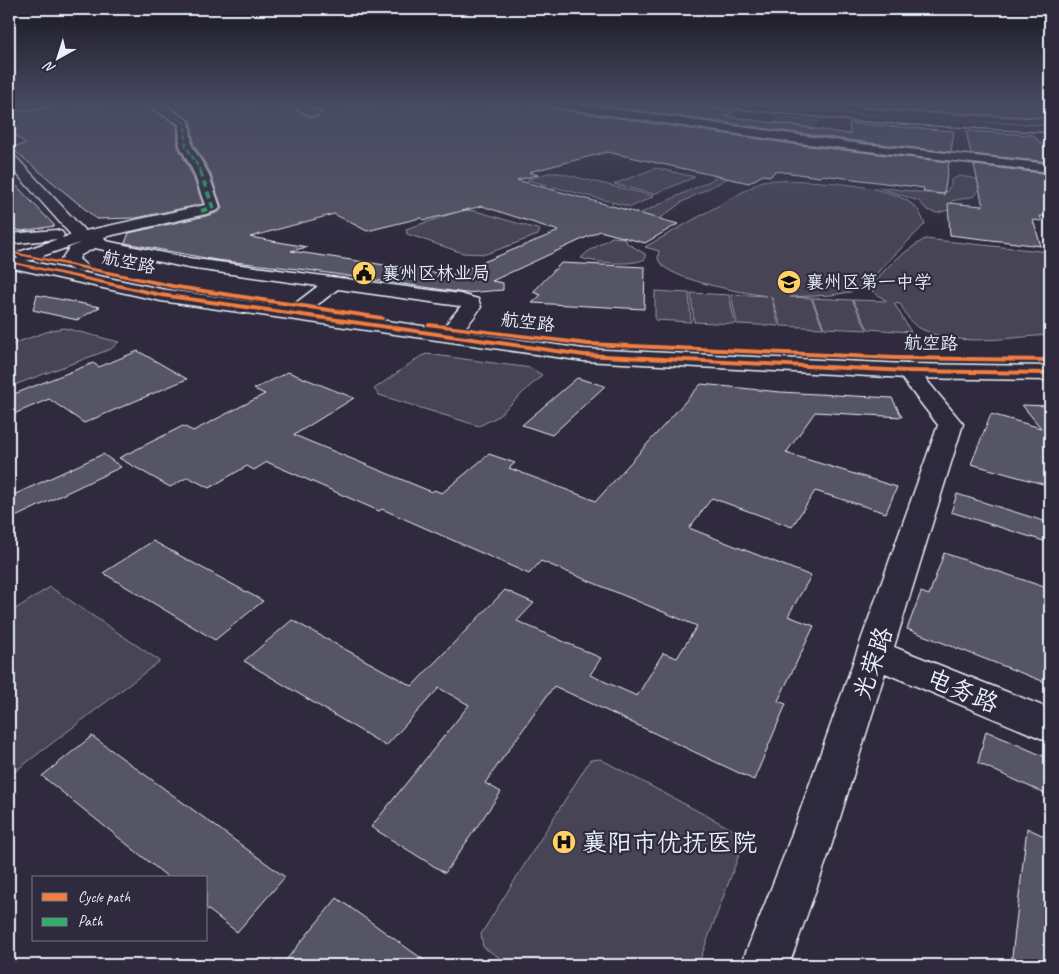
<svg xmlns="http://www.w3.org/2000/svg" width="1059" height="974" viewBox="0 0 1059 974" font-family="Caveat,'LXGW WenKai TC',sans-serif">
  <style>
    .green { fill: #464455; stroke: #979aa6 }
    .building { fill: #575565; stroke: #e8f1f8; fill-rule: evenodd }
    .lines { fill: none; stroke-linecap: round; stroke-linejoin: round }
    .minor-casing { stroke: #e8f1f8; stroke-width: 3 }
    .major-casing { stroke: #e8f1f8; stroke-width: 3 }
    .minor { fill: #2f2a3d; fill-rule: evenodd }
    .major { fill: #2f2a3d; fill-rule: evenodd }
    .quiet-far1 { stroke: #2db169; stroke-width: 2.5; stroke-dasharray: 5 2.5; stroke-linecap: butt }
    .quiet { stroke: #2db169; stroke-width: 4; stroke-dasharray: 7 4; stroke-linecap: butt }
    .cycleway-casing { stroke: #2f2a3d; stroke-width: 3 }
    .cycleway { fill: #f27e40; fill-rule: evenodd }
    .labels { text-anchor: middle; stroke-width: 4.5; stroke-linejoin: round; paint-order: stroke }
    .far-street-label { font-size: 18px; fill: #e8f1f8; stroke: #2f2a3d }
    .far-poi-label { font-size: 18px; fill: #e8f1f8; stroke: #2f2a3d; text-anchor: start }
    .near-street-label { font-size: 25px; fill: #e8f1f8; stroke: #2f2a3d }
    .near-poi-label { font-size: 25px; fill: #e8f1f8; stroke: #2f2a3d; text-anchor: start }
  </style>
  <rect width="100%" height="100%" fill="#2f2a3d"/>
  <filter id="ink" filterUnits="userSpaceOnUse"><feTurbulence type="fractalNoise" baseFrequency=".02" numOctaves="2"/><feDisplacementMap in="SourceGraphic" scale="10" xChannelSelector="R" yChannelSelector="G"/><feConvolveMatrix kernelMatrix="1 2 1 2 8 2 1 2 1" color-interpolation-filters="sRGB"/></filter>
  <g filter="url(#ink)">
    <path class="green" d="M696,103H1050V131L906,125Z
      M781,118L819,121L810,127L773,122Z
      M656,168L695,177L654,194L614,184Z
      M548,173H559L654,196L631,207L527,180Z
      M720,173H738L682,202L662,217L650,222L639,214L712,180Z
      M959,176L973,178L979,181L978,191L975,196L952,201L949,210L937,213L927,210L919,201L877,187L944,195L951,185V180Z
      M775,180C809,181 896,182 918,210C921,214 923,220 925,224L867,283L850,292L832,295L790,297L811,298L823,328L781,326L771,296L779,326L737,324L731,294L767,296C748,293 662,280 658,258C658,256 659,253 659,251L645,247L762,181Z
      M463,210L476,211L540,230L538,235L486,254L463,253L407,234L406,229Z
      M612,237L624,238L627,243L645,254V259C632,266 596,263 581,258C589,249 602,244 612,237Z
      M925,239L1050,252V335C1009,337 953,349 916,326C909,322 905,311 900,304L894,303L911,332L868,329L853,300L887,301L872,291C876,272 908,249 925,239Z
      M655,291L689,293L691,322L655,320Z
      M691,293L729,295L735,324L694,322Z
      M812,298L852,300L867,330L824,328Z
      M64,328L119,342L111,349L9,387V345L52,330Z
      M427,354L531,368L542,375L497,417L479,426L379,395L374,389L421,356Z
      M50,587L160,661L9,776V613Z
      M600,759L739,833L743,844L698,965H511L483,947L481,934L590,760Z"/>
    <path class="building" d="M58,103H142L177,125L178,147L192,174L203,204L136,218L97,219L10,147L26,144L9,130V113L51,108Z
      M164,103H281L310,117H318L321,112L303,103H542L549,108L799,145L949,162L944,194L923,192L924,188L822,175L820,177L775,171L771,176L763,175L749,183L607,152L529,172L538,175L517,180L678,224L645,243L600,231L492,281L503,283V290L465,293L307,270L216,260L125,243L129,233L206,216L219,212L222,208L210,172L194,145L191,121ZM482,206L559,231L452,275L291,251L307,247L250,237L334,214L367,231L420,218L425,220Z
      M586,103H678L734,112L725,116L850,134L849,123L954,131L951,152L862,142Z
      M966,131L1033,135L1041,144H1050V162L971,154Z
      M974,165L1050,174V217L1040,216L1042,221L1033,220L1041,246L950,235L948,203L983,206Z
      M9,178L55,226L22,231L9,228Z
      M561,263L645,267L644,309L532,303L541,295L533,292Z
      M37,295L100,307L77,320L33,310Z
      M138,351L187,379L84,423L49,399L9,416V396L93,363L99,367Z
      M288,372L354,398L294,435L432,492L434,490L442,493L489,454L515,463L509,468L596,501L701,384L780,392L892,398L902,417L815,412L786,453L897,487L886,513L815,491L792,527L712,498L689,528L811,576L788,616L814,626L778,701L786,704L754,780L554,686L485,783L501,792L445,873L371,827L469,705L439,688L386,746L244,661L292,620L412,686L505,590L534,603L517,621L601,658L590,675L637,696L663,653L677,658L697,626L541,561L529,574L382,509L379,511L267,462L254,470L247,466L209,488L188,477L170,487L119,458L183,426L193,431L265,394L254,389Z
      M577,378L605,386L552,435L522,425Z
      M1022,405L1050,406V486L971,464L991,414L1041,428Z
      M103,454L121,467L9,520V497Z
      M957,494L1050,523V543L951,512Z
      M153,541L263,601L215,640L103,573Z
      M944,553L1050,589V684L907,629L921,592L929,595Z
      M986,731L1050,759V796L978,763Z
      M92,736L285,877L237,932L206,908V878H169L42,776Z
      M1027,828L1050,839V965H1011Z
      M337,898L431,965H282Z"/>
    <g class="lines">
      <g class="minor-casing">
        <path id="minor" d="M23,103H56L51,106L9,111V105Z
          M144,103L162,104L189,121L192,146L208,173L220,207L218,210L206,214L104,237L106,241L188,258L460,294L478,299L481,307C472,320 462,336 446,332L443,328L461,306H459L338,289C325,298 311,314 295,310L292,306L318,286L188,268L95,248L81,255L79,259L88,267L85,271C75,273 67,269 61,260L69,248L80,243L31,260L25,261L19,260L16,256L19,252L58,239L9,244V234L56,230L62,232L64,235L62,238L71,235L9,165V153L13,154L85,231L205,205L194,173L180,146L179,124Z
          M283,103H298L319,113L318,115H310Z
          M544,103H571L862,144L1050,164V172L799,143L549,106Z
          M771,103H811L902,112L1050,119V125L902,118L776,106Z
          M907,364L915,366L963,424L894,647L1050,709V742L885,673L829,853L789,965H741L785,853L938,425L896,371L899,366Z"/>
      </g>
      <g class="major-casing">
        <path id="major" d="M711,103H748L860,115L1050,126V132L860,121L716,106Z
          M9,257L161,289L584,349L907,364L1050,366V380L907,378L584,361L161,301L9,267Z"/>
      </g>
      <use href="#minor" class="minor"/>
      <use href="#major" class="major"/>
      <path class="quiet-far1" d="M149,103L158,106L185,123L186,146L201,172
        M288,103L314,113
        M9,108L51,103"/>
      <path class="quiet" d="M200,171L213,207L201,211"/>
      <g class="cycleway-casing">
        <path id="cycleway" d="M9,251L177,285L382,316L385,318L382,320L177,289L9,253Z
          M9,261L161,293L584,353L907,369L1050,371V375L907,373L584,357L161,297L9,263Z
          M429,323L588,342L896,356L1050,358V362L896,360L588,346L427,326V324Z"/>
      </g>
      <use href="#cycleway" class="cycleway"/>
    </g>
  </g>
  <linearGradient id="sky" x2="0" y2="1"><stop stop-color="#1a1722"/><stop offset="0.43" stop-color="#474a62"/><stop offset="1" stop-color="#474a62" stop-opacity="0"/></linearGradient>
  <rect width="1059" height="240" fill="url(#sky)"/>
  <defs>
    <g id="civic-disc" transform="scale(1.25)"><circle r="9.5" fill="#ffd166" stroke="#2f2a3d"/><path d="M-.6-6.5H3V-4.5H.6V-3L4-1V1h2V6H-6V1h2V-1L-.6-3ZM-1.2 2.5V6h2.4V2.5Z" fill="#111"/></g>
    <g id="school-disc" transform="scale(1.25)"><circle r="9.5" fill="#ffd166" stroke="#2f2a3d"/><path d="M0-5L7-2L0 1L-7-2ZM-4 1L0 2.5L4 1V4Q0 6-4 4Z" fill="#111"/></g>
    <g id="hospital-disc" transform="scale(1.25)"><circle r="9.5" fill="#ffd166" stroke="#2f2a3d"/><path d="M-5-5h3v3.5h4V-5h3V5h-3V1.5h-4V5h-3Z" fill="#111"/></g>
  </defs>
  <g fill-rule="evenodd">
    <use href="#civic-disc" x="364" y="273"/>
    <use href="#school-disc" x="789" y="282"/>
    <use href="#hospital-disc" x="564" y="842"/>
  </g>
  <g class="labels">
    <g class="far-street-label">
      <text transform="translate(129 262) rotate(12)" y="6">航空路</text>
      <text transform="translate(528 322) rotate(7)" y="6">航空路</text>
      <text transform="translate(931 343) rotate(1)" y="6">航空路</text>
    </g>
    <g class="far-poi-label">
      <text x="382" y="279">襄州区林业局</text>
      <text x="806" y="288">襄州区第一中学</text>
    </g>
    <g class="near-street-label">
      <text transform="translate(872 663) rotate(-71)" y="9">光荣路</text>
      <text transform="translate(963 690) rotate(23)" y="9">电务路</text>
    </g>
    <g class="near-poi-label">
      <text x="582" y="851">襄阳市优抚医院</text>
    </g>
  </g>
  <rect width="1059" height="974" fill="none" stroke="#2f2a3d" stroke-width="30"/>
  <rect x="15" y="15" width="1029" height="944" fill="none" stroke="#e8f1f8" stroke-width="2" filter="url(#ink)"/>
  <rect x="32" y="876" width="175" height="65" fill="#2f2a3d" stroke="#797a88"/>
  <rect x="42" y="893" width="25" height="8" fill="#f27e40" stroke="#797a88"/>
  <text x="78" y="902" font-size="15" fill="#e8f1f8">Cycle path</text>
  <rect x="42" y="918" width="25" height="8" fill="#2db169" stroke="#797a88"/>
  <text x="78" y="926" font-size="15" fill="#e8f1f8">Path</text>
  <g transform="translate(58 58) rotate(219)" stroke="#2f2a3d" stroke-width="4" paint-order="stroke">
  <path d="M0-4L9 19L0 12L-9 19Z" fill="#e8f1f8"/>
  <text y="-8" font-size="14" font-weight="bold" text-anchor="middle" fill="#e8f1f8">N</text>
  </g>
</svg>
